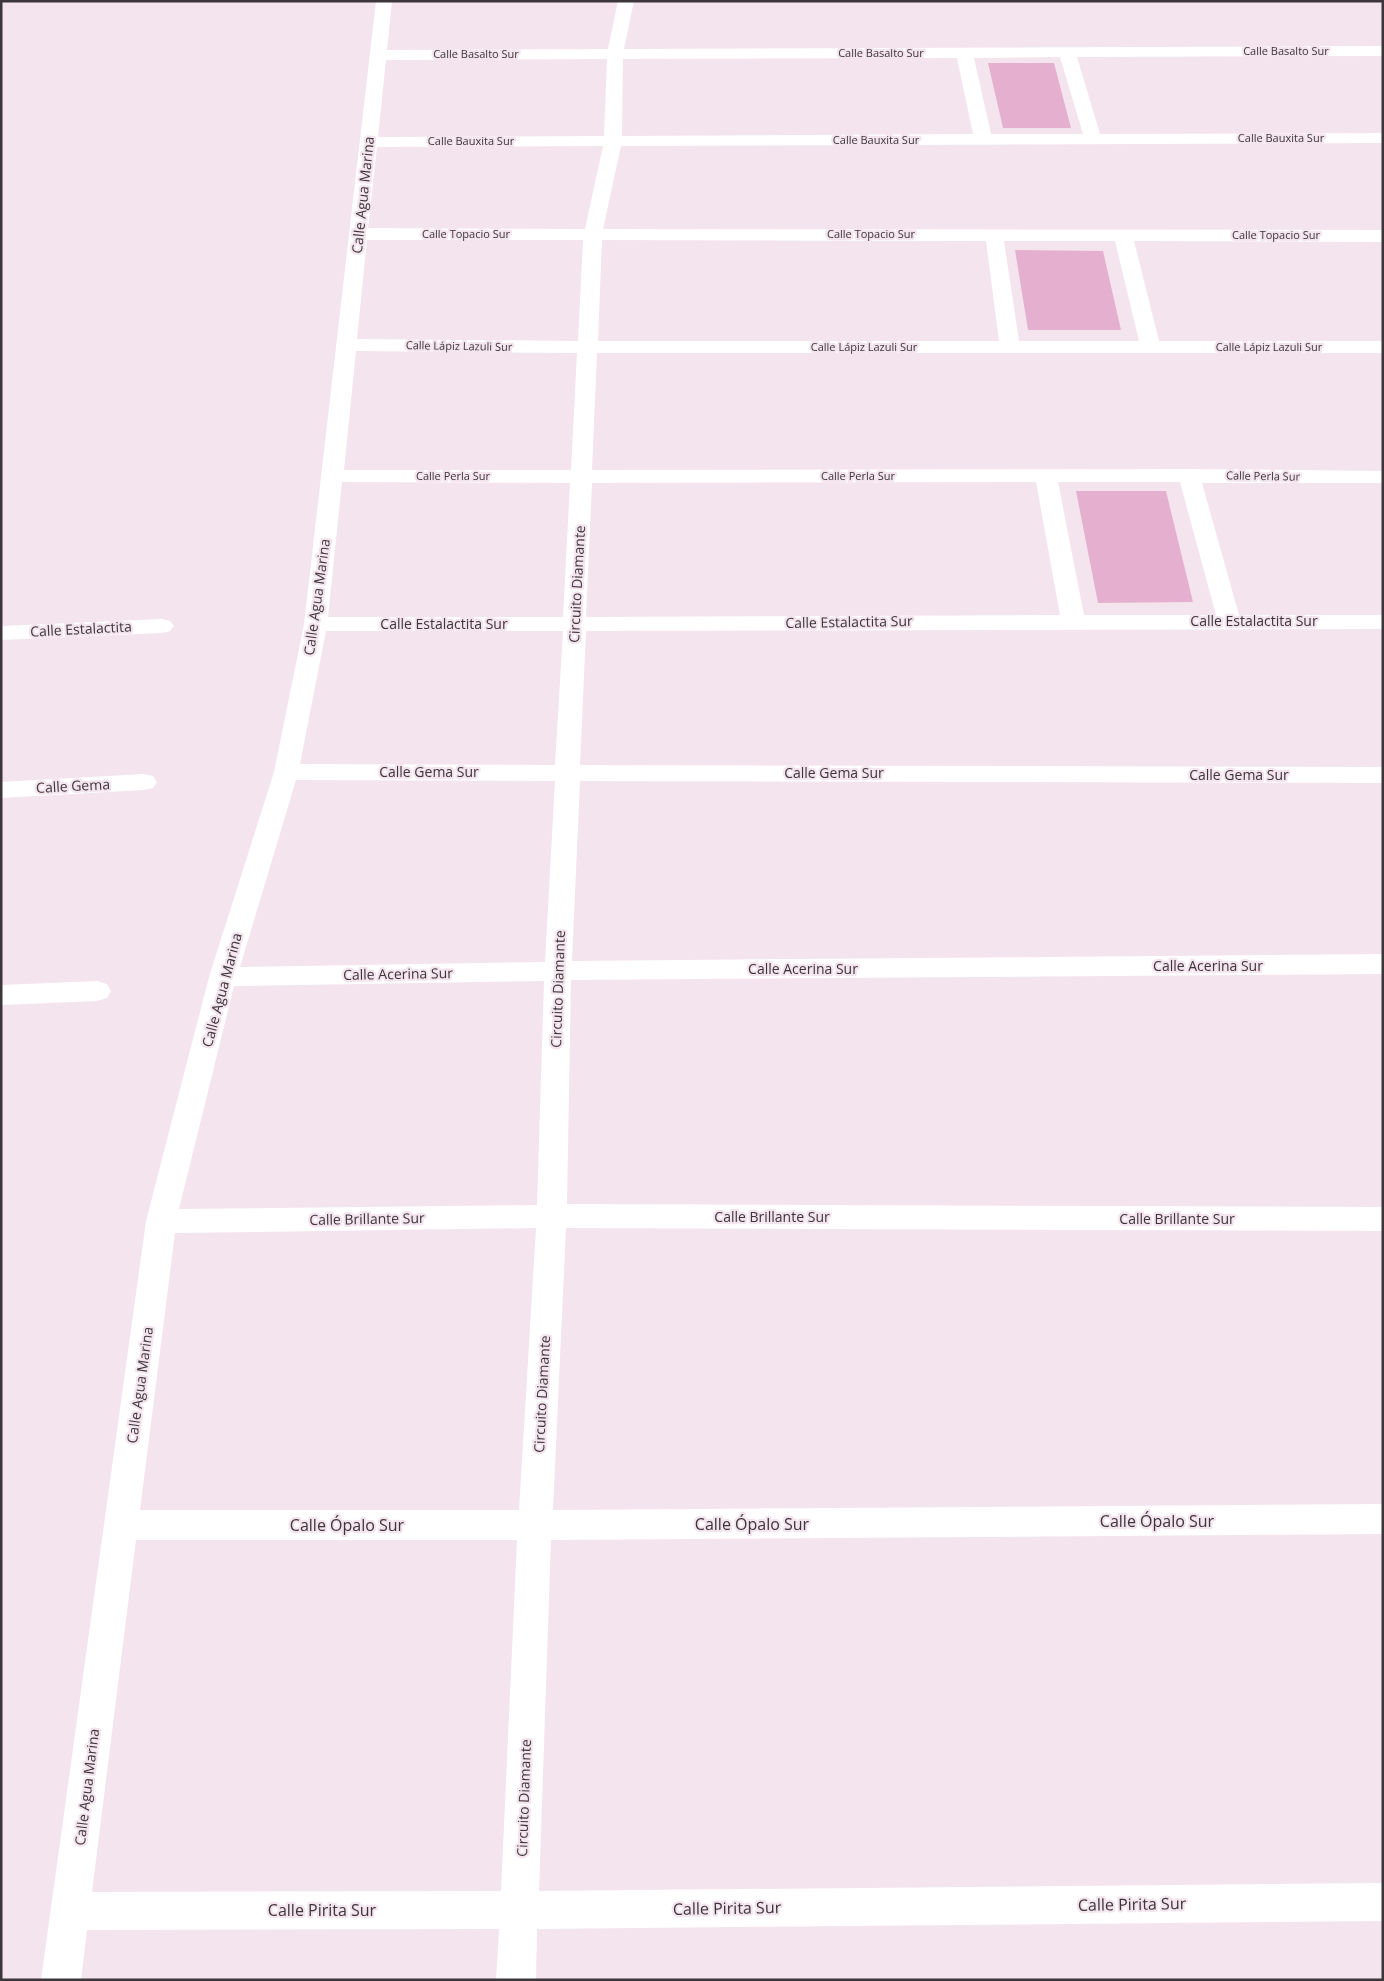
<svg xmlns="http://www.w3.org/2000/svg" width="1384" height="1981" viewBox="0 0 1384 1981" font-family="'Open Sans',sans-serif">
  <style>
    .green { fill: #e5b0d0 }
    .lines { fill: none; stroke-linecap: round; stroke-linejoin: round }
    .street { fill: #fff; fill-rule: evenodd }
    .labels { text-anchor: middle; stroke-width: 4.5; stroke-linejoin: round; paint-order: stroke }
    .far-street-label { font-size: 11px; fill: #3c363a; stroke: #f4e4ed }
    .street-label { font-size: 14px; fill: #3c363a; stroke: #f4e4ed }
    .near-street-label { font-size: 16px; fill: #3c363a; stroke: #f4e4ed }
  </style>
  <rect width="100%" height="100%" fill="#f4e4ed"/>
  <path class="green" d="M988,63H1054L1071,128H1003Z
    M1015,250L1103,251L1121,330H1028Z
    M1076,491H1166L1193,602L1098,603Z"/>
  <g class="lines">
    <path class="street" d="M376,1H392L387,50L608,49L618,1H634L624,49L1383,46V56L1077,57L1100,134L1383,133V143L621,146L603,229L1383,230V242L1134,241L1159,341H1383V353H597L592,470L1189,469L1383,471V483H1202L1239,615H1383V629L586,631L580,765L1383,767V783L580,781L572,961L1383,954V974L571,980L567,1204L1383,1207V1231L566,1228L553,1510L1383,1504V1534L551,1540L539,1891L1383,1883V1921L537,1929L536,1980H496L499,1929L87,1930L81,1980H41L146,1221L209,977L274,772L304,624ZM1060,57L1083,134H991L974,58ZM957,58L973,134L622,136L623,59ZM607,59L604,136L378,137L386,60ZM603,146L585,229L368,228L377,147ZM367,240H583L578,341L357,339ZM602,240L986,241L999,341H598ZM1004,241H1115L1139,341H1019ZM356,351L577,353L571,470H344ZM342,482L570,483L563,617H328ZM1036,482L1060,615L586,617L592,483ZM1058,482H1180L1216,615H1084ZM326,631H563L555,765L300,764ZM296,780L555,781L545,962L240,967ZM544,981L537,1205L179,1209L234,986ZM536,1228L519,1510H140L175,1233ZM136,1540H517L501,1891L92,1892Z
      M162,619L170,621L174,626L170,631L162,633L1,640V626Z
      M144,774L153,776L157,782L153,788L144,790L1,798V782Z
      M97,981L107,984L111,991L107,998L97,1001L1,1005V985Z"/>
  </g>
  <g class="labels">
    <g class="far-street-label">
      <text x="1286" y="55">Calle Basalto Sur</text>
      <text x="881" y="57">Calle Basalto Sur</text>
      <text x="476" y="58">Calle Basalto Sur</text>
      <text x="1281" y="142">Calle Bauxita Sur</text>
      <text x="876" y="144">Calle Bauxita Sur</text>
      <text x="471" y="145">Calle Bauxita Sur</text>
      <text x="466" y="238">Calle Topacio Sur</text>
      <text x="871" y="238">Calle Topacio Sur</text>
      <text x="1276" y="239">Calle Topacio Sur</text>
      <text transform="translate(459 346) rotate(1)" y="4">Calle Lápiz Lazuli Sur</text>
      <text x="864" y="351">Calle Lápiz Lazuli Sur</text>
      <text x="1269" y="351">Calle Lápiz Lazuli Sur</text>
      <text x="453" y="480">Calle Perla Sur</text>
      <text x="858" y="480">Calle Perla Sur</text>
      <text transform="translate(1263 476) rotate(1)" y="4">Calle Perla Sur</text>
    </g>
    <g class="street-label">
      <text transform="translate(363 195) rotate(-84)" y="5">Calle Agua Marina</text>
      <text transform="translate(577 584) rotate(-87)" y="5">Circuito Diamante</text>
      <text transform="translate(317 597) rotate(-82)" y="5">Calle Agua Marina</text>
      <text x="1254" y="626">Calle Estalactita Sur</text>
      <text transform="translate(849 622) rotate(-1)" y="5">Calle Estalactita Sur</text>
      <text x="444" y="629">Calle Estalactita Sur</text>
      <text transform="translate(81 629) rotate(-3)" y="5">Calle Estalactita</text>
      <text x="429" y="777">Calle Gema Sur</text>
      <text x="834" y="778">Calle Gema Sur</text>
      <text x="1239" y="780">Calle Gema Sur</text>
      <text transform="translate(73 786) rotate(-3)" y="5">Calle Gema</text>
      <text x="1208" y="971">Calle Acerina Sur</text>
      <text x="803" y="974">Calle Acerina Sur</text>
      <text transform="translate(398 974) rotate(-1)" y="5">Calle Acerina Sur</text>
      <text transform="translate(558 989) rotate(-88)" y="5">Circuito Diamante</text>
      <text transform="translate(222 990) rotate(-75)" y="5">Calle Agua Marina</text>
      <text x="772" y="1222">Calle Brillante Sur</text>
      <text transform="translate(367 1219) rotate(-1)" y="5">Calle Brillante Sur</text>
      <text x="1177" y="1224">Calle Brillante Sur</text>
      <text transform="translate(140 1385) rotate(-82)" y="5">Calle Agua Marina</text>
      <text transform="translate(542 1394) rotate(-87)" y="5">Circuito Diamante</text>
      <text transform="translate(87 1787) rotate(-83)" y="5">Calle Agua Marina</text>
      <text transform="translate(524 1798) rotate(-88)" y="5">Circuito Diamante</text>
    </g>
    <g class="near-street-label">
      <text x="1157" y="1527">Calle Ópalo Sur</text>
      <text x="752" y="1530">Calle Ópalo Sur</text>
      <text x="347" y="1531">Calle Ópalo Sur</text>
      <text transform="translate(1132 1904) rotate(-1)" y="6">Calle Pirita Sur</text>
      <text transform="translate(727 1908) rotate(-1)" y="6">Calle Pirita Sur</text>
      <text x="322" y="1916">Calle Pirita Sur</text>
    </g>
  </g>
  <rect width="1384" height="1981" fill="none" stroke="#3c363a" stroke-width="5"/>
</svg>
